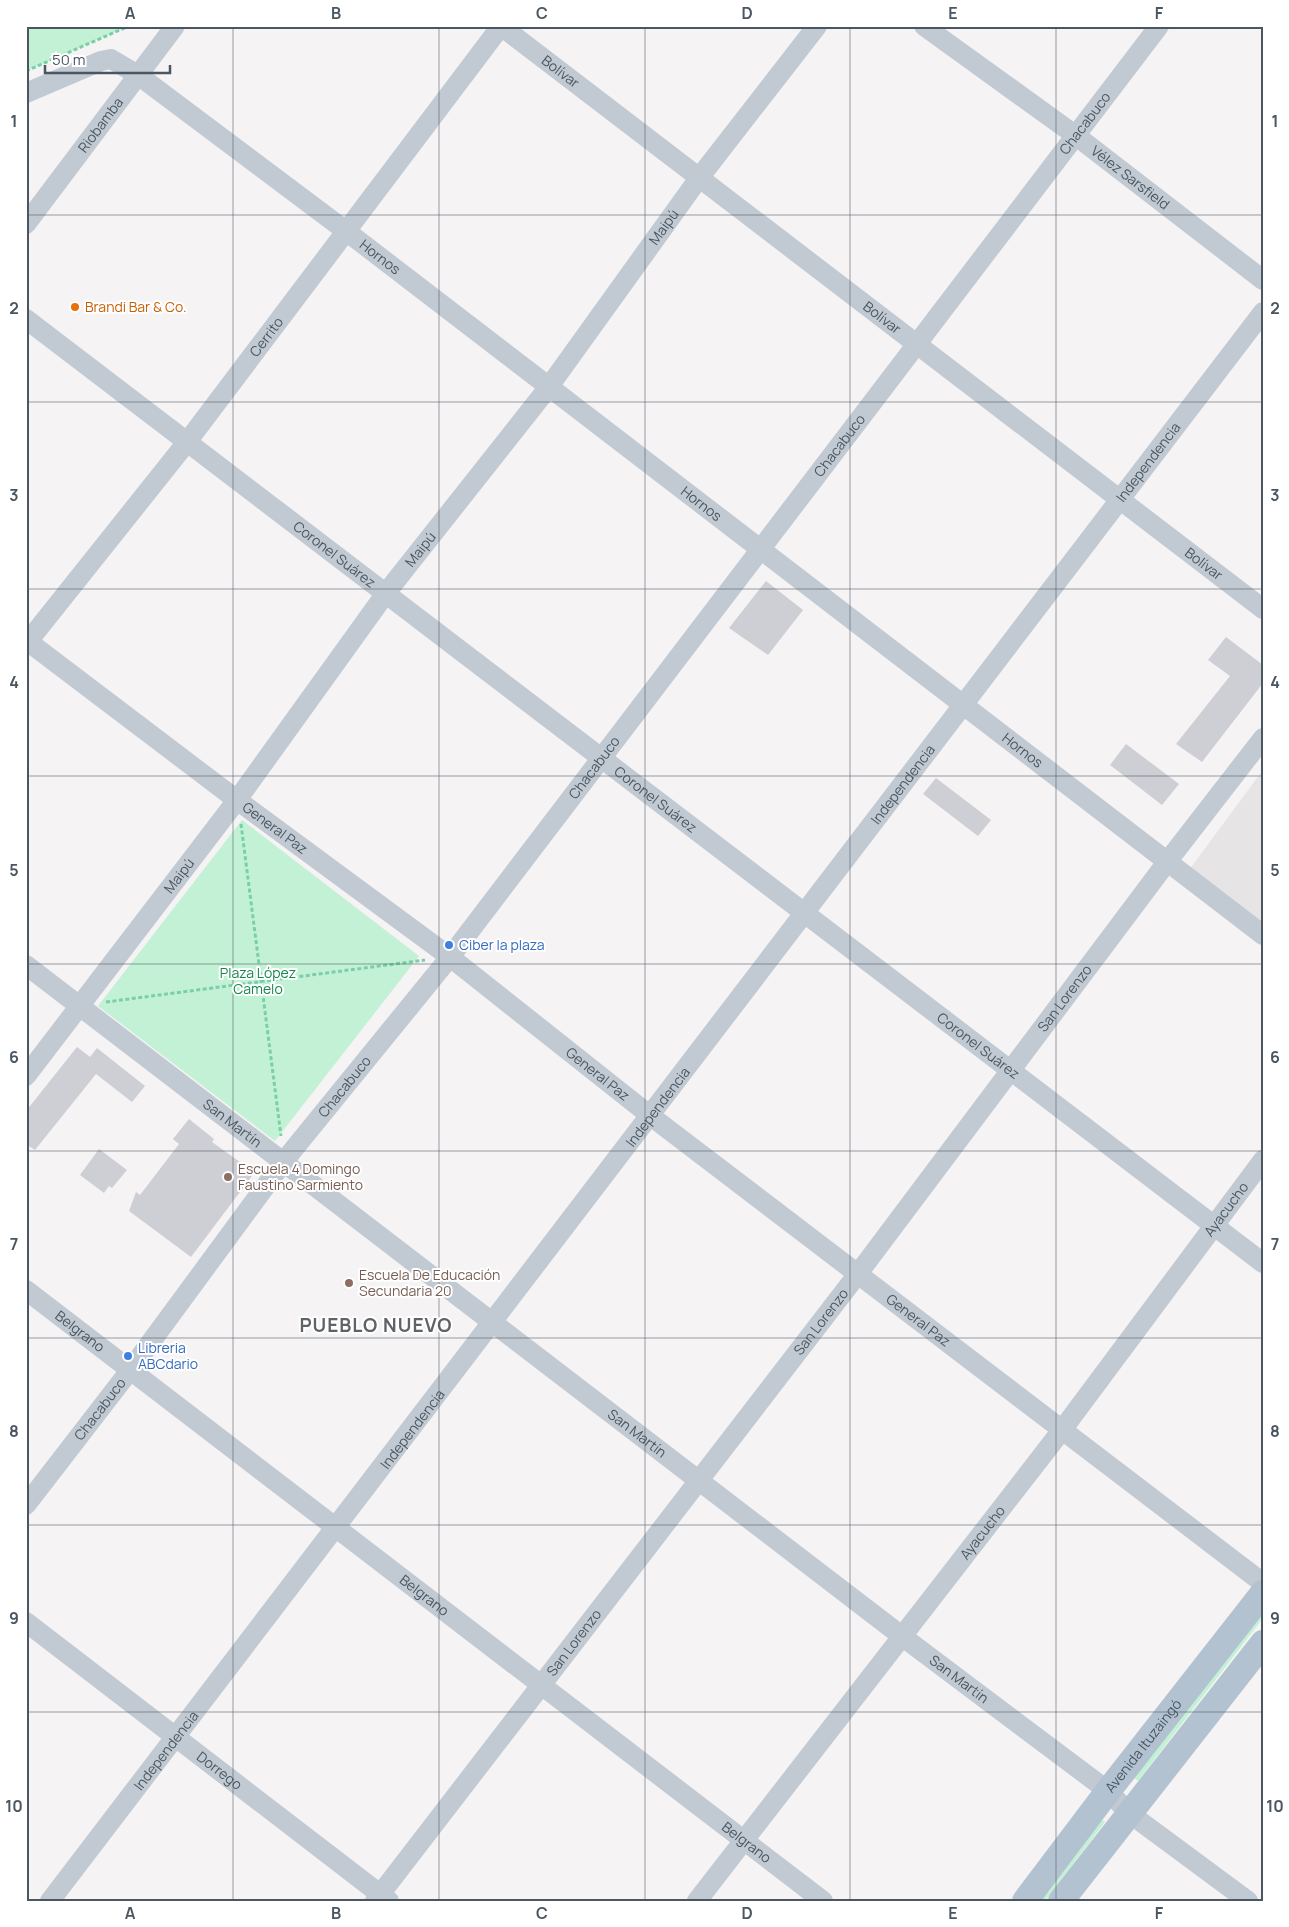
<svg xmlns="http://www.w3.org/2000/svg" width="1289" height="1927" viewBox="0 0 1289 1927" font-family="Manrope,sans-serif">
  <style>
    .education { fill: #e6e4e5 }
    .green { fill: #c3f1d5 }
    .building { fill: #cdcfd5 }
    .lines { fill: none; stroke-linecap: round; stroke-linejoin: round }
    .path { stroke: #7ad0a6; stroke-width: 3; stroke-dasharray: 4 2.5; stroke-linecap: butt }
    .minor { stroke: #c1cad2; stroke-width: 20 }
    .major { stroke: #b3c2d1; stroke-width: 26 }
    .grid { fill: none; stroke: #4a5661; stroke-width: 1; stroke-opacity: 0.55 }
    .food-dot { fill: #e8710a; stroke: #fff; stroke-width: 2 }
    .shop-dot { fill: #3f7fe0; stroke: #fff; stroke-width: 2 }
    .education-dot { fill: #8d6e63; stroke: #fff; stroke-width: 2 }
    .labels { text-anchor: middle; stroke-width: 4; stroke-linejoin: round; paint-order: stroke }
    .street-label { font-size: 14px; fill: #4a5661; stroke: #fff }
    .food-label { font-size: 14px; fill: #c56008; stroke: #fff; text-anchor: start }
    .shop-label { font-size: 14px; fill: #366cbe; stroke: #fff; text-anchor: start }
    .park-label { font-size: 14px; fill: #17864f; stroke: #fff }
    .education-label { font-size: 14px; fill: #785e54; stroke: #fff; text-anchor: start }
    .district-label { font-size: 19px; font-weight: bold; letter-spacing: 1px; fill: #5f6368; stroke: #fff }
    .neatline { fill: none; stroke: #4a5661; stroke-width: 2 }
    .grid-label { font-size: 16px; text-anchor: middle; font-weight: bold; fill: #4a5661 }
  </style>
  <rect width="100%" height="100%" fill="#f5f3f3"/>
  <path class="education" d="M1263,770V924L1189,870Z"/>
  <path class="green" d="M26,26H129L26,71Z
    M242,820L419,956L275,1141L98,1006Z
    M1263,1610V1618L1138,1781L1134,1778Z
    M1101,1819L1105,1822L1045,1901H1038Z"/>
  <path class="building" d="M766,581L803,610L768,655L729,628Z
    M1226,637L1263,665V683L1202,762L1176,744L1230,676L1208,660Z
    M1126,744L1179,784L1162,805L1110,765Z
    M936,778L991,820L978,836L923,794Z
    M77,1047L90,1057L97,1048L145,1086L132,1102L96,1074L35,1150L26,1144V1111Z
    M189,1119L214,1139L212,1142L251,1170L252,1176L191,1257L129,1211L136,1192L140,1195L179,1144L173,1139Z
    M99,1149L127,1170L112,1188L109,1186L104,1193L80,1175Z"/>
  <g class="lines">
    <path class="path" d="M26,71L129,26
      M241,824L281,1136
      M106,1002L425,960"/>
    <g class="minor">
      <path id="s1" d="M501,26L1263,609"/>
      <path id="s2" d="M924,26L1075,135L1263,280"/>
      <path id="s3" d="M26,93L101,61L111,59L138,75L346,231L1263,935"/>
      <path id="s4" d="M26,224L175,26"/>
      <path id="s5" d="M26,319L1263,1263"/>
      <path id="s6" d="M26,640L237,800L450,957L652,1117L1263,1583"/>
      <path id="s7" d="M26,644L187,442L501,26"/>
      <path id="s8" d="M26,965L903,1637L1108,1791L1129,1813L1248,1901"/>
      <path id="s9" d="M26,1076L237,800L386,593L548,388L699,178L817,26"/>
      <path id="s10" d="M26,1290L823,1901"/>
      <path id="s11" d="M26,1505L131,1369L284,1161L450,957L1159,26"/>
      <path id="s12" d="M26,1622L389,1901"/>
      <path id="s13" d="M50,1901C458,1374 858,841 1263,312"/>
      <path id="s14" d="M375,1901L857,1275L1167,862L1263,738"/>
      <path id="s15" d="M697,1901L1062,1430L1263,1160"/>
    </g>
    <g class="major">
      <path id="s16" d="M1025,1901L1108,1791L1263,1593"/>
      <path d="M1061,1901L1263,1643"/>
    </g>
  </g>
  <path class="grid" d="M233,26V1901M439,26V1901M645,26V1901M850,26V1901M1056,26V1901M26,215H1263M26,402H1263M26,589H1263M26,776H1263M26,964H1263M26,1151H1263M26,1338H1263M26,1525H1263M26,1712H1263"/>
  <circle class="food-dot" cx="75" cy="307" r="5"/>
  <g class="shop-dot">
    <circle cx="449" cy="945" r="5"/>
    <circle cx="128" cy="1356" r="5"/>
  </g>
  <g class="education-dot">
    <circle cx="228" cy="1177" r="5"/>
    <circle cx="349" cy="1283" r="5"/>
  </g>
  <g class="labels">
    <g class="street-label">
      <text dy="5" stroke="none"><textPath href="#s1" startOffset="75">Bolívar</textPath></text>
      <text dy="5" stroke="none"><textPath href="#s11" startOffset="1741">Chacabuco</textPath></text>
      <text dy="5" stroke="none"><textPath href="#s4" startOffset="124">Riobamba</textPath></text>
      <text dy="5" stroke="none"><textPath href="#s2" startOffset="256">Vélez Sarsfield</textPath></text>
      <text dy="5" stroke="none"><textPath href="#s9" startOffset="1062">Maipú</textPath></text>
      <text dy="5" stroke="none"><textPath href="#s3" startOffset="426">Hornos</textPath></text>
      <text dy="5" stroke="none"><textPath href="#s1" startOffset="480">Bolívar</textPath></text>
      <text dy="5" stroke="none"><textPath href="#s7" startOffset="390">Cerrito</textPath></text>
      <text dy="5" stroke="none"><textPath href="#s11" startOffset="1336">Chacabuco</textPath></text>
      <text dy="5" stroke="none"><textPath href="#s13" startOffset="1810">Independencia</textPath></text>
      <text dy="5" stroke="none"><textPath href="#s3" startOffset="831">Hornos</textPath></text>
      <text dy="5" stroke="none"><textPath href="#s9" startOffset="658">Maipú</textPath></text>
      <text dy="5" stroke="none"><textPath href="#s5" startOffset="388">Coronel Suárez</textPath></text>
      <text dy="5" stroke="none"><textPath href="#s1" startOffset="885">Bolívar</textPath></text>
      <text dy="5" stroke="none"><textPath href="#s3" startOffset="1236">Hornos</textPath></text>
      <text dy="5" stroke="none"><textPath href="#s11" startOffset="931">Chacabuco</textPath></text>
      <text dy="5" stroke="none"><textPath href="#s13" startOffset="1405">Independencia</textPath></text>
      <text dy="5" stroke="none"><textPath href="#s5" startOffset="792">Coronel Suárez</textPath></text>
      <text dy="5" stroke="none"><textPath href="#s6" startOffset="312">General Paz</textPath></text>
      <text dy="5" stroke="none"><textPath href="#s9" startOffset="252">Maipú</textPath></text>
      <text dy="5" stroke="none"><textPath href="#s14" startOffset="1136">San Lorenzo</textPath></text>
      <text dy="5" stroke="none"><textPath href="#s5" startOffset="1198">Coronel Suárez</textPath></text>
      <text dy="5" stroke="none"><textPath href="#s6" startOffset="718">General Paz</textPath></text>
      <text dy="5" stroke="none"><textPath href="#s11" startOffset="526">Chacabuco</textPath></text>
      <text dy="5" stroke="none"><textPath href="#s13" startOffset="1000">Independencia</textPath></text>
      <text dy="5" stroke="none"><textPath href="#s8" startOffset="260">San Martín</textPath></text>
      <text dy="5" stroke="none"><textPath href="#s15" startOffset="871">Ayacucho</textPath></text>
      <text dy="5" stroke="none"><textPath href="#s6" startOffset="1122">General Paz</textPath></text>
      <text dy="5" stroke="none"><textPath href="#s14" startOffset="731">San Lorenzo</textPath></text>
      <text dy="5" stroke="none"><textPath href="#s10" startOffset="68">Belgrano</textPath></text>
      <text dy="5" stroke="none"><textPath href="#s11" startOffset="121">Chacabuco</textPath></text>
      <text dy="5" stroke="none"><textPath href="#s13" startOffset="595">Independencia</textPath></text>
      <text dy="5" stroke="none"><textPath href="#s8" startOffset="770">San Martín</textPath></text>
      <text dy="5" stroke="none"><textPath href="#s15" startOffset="466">Ayacucho</textPath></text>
      <text dy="5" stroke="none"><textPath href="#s10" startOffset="502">Belgrano</textPath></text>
      <text dy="5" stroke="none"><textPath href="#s14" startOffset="326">San Lorenzo</textPath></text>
      <text dy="5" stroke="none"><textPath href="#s8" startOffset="1175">San Martín</textPath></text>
      <text dy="5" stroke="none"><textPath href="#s16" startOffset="195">Avenida Ituzaingó</textPath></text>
      <text dy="5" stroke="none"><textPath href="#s13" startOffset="190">Independencia</textPath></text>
      <text dy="5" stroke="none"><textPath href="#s12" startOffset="244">Dorrego</textPath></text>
      <text dy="5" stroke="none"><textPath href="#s10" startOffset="908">Belgrano</textPath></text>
    </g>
    <g class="food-label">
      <text x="85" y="312">Brandi Bar &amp; Co.</text>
    </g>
    <g class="shop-label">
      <text x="459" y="950">Ciber la plaza</text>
      <text x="138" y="1353">Libreria<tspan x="138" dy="16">ABCdario</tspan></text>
    </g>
    <g class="park-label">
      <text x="258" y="978">Plaza López<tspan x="258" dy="16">Camelo</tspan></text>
    </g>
    <g class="education-label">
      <text x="238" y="1174">Escuela 4 Domingo<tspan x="238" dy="16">Faustino Sarmiento</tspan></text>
      <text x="359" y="1280">Escuela De Educación<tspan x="359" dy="16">Secundaria 20</tspan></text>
    </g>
    <g class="district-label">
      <text x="376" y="1332">PUEBLO NUEVO</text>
    </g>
  </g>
  <rect width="1289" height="1927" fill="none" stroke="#ffffff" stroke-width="55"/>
  <path d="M45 65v8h125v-8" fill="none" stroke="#4a5661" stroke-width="2.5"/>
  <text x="52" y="65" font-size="15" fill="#4a5661" stroke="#ffffff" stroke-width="4" paint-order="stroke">50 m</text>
  <rect x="28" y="28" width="1234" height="1872" class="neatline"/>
  <g class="grid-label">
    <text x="130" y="19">A</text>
    <text x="336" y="19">B</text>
    <text x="542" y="19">C</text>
    <text x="747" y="19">D</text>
    <text x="953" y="19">E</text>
    <text x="1159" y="19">F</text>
    <text x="14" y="127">1</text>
    <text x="1275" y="127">1</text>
    <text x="14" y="314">2</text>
    <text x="1275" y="314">2</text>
    <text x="14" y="501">3</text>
    <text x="1275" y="501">3</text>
    <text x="14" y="688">4</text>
    <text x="1275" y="688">4</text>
    <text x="14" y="876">5</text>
    <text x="1275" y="876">5</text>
    <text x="14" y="1063">6</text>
    <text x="1275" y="1063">6</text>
    <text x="14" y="1250">7</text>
    <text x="1275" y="1250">7</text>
    <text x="14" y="1437">8</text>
    <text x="1275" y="1437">8</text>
    <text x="14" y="1624">9</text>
    <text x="1275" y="1624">9</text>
    <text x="14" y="1812">10</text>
    <text x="1275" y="1812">10</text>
    <text x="130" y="1919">A</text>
    <text x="336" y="1919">B</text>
    <text x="542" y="1919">C</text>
    <text x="747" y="1919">D</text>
    <text x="953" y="1919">E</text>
    <text x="1159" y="1919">F</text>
  </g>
</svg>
